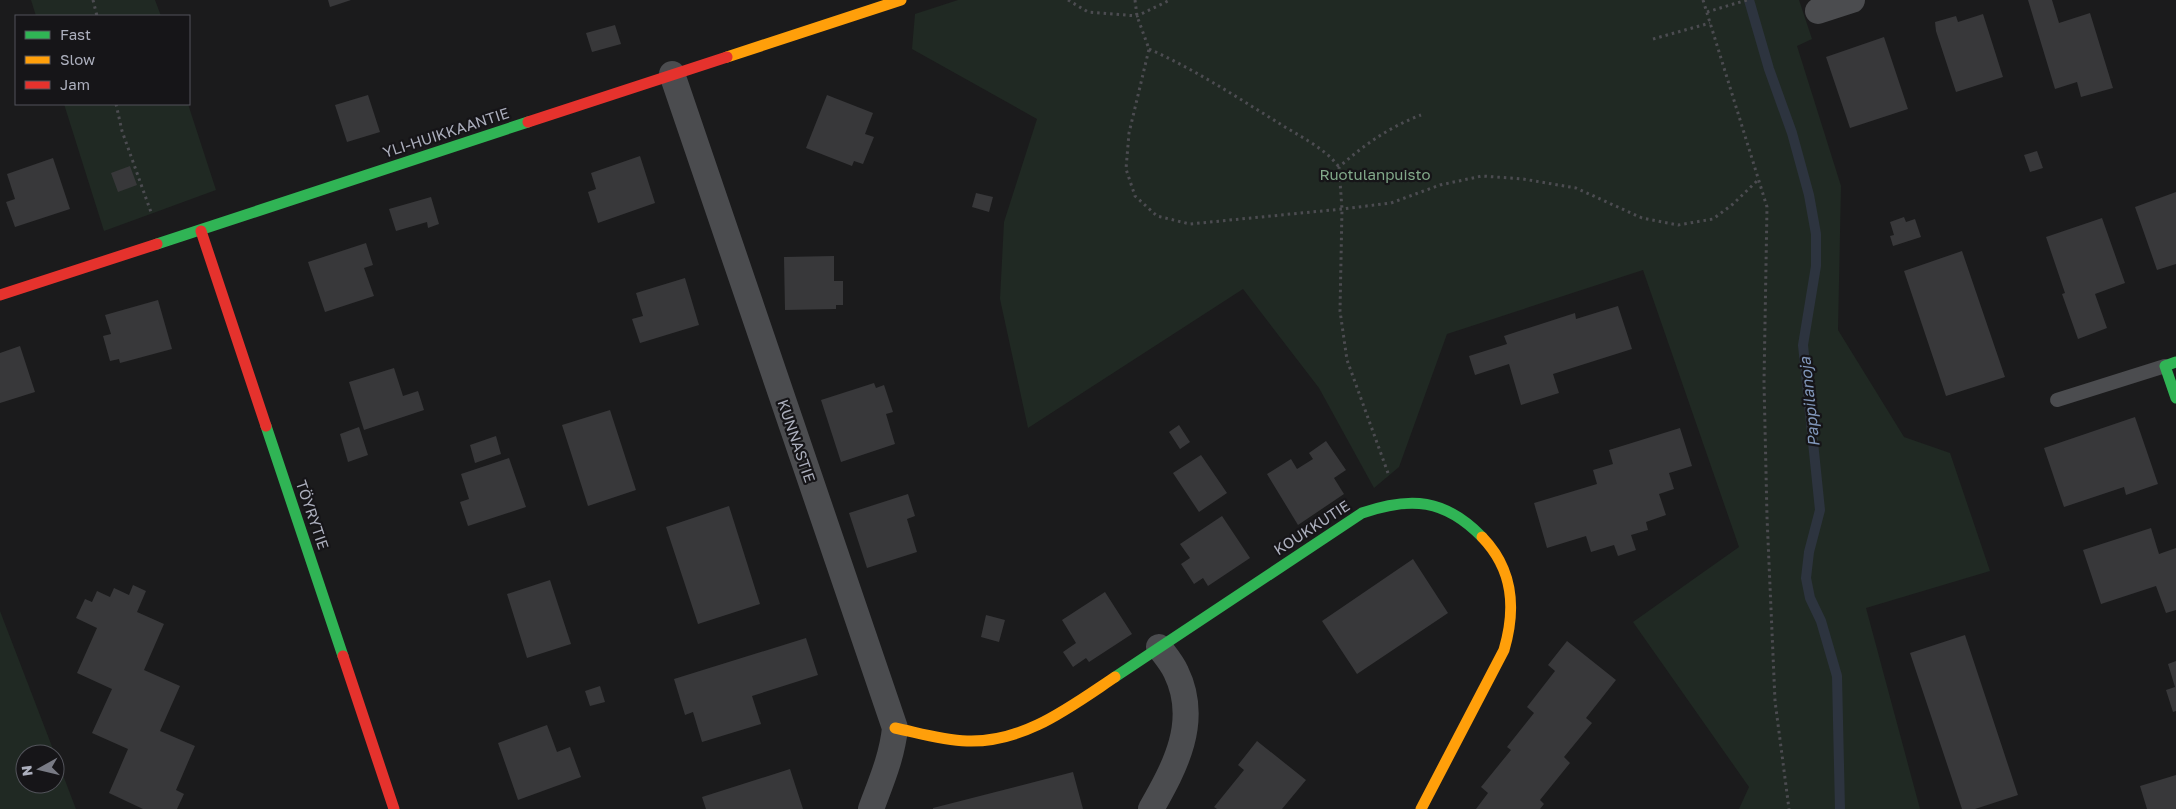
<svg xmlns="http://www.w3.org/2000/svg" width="2176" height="809" viewBox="0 0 2176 809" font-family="'Golos Text',sans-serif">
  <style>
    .green { fill: #202923; fill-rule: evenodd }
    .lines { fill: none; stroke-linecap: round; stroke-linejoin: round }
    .stream { stroke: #2d343f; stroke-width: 10 }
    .building { fill: #38383a }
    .path { stroke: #4c4c51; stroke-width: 3; stroke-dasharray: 2.5 4; stroke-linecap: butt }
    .lane { stroke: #4b4c4f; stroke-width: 14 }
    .street { stroke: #4b4c4f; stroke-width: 26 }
    .fast { stroke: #30b455; stroke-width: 11 }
    .slow { stroke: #ff9f0a; stroke-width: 11 }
    .jam { stroke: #e5322d; stroke-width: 11 }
    .labels { text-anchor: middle; stroke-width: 4.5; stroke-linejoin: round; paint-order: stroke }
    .street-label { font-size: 15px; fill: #acafbd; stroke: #161518 }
    .park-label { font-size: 15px; fill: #82a98a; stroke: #161518 }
    .water-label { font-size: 16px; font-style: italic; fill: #8197ba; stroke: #161518 }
  </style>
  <rect width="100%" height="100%" fill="#1b1b1c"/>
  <path class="green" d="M31,0H155L161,16H36Z
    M958,0H1799L1812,39L1797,46L1841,186L1838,330L1904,437L1950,453L1990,571L1866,608L1920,809H1739L1749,787L1633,622L1739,547L1643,270L1447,334L1399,467L1374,488L1319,388L1243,289L1028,428L1000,299L1004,222L1037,119L912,49L915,14Z
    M64,104H188L216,190L104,231Z
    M0,611L76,809H0ZM25,754H55V784H25Z"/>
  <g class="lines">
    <path class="stream" d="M1749,0L1769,69L1792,133L1809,195L1816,234V266L1803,345L1820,510L1809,552L1806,578L1810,598L1821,621L1837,676L1840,809"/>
  </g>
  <path class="building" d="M328,0H351L330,7Z
    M2028,0H2052L2059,23L2090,13L2113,88L2081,97L2077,82L2055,89Z
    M1983,14L2003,77L1956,92L1936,31L1935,22L1956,16L1958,22Z
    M615,25L621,44L592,52L586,33Z
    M1884,37L1908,109L1850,128L1826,57Z
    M368,95L380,132L347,142L335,105Z
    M827,95L873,113L865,134L874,137L863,164L854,161L852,166L806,148Z
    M2037,151L2043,168L2030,172L2024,155Z
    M640,156L655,203L598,223L588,192L596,189L591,173Z
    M53,158L70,209L15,227L6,202L15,199L7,174Z
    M130,166L137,185L118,192L111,173Z
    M2176,192V264L2157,270L2135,207Z
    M976,193L993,197L989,212L972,207Z
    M431,197L439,224L428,228L427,222L396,231L389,209Z
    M1904,217L1906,222L1915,219L1921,237L1893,246L1890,236L1894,235L1890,222Z
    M2102,218L2125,283L2095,294L2107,328L2078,339L2062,294L2065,293L2046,237Z
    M366,243L373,265L364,268L374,296L325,312L308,262Z
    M1962,251L2005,377L1946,396L1904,271Z
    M834,256V281H843V305H836V309L785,310L784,257Z
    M685,278L699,325L640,343L632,319L643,316L636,293Z
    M158,300L172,349L120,363L119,359L110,361L103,336L111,334L105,315Z
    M1618,306L1632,349L1553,374L1559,393L1521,405L1509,364L1475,375L1469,356L1507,344L1504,336L1575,313L1576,319Z
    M20,346L35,392L0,403V353Z
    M394,368L403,396L418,391L424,410L364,430L349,382Z
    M874,383L876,388L884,385L893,412L886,414L895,444L841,462L821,400Z
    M610,410L636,490L588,506L562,425Z
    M2135,417L2158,484L2126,495L2124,487L2064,507L2044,448Z
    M1179,425L1190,442L1180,449L1169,432Z
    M359,427L368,455L348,462L340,434Z
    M1680,428L1692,466L1669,473L1674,489L1659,494L1666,515L1646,522L1648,530L1631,535L1636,550L1618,556L1614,545L1591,552L1586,536L1547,548L1534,503L1597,484L1593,470L1613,464L1609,450Z
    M496,436L501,454L475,463L470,445Z
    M1326,441L1346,470L1334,478L1344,494L1298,525L1267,474L1291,459L1297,469L1313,459L1309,453Z
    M1201,455L1227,493L1199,512L1173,473Z
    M509,458L526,507L468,526L460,502L469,499L461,474Z
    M908,494L915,516L907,519L917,552L867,568L849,513Z
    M729,506L760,604L698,624L666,527Z
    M1222,516L1250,558L1208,586L1203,578L1194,584L1181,564L1190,558L1180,544Z
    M2151,528L2159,554L2176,548V610L2166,613L2156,586L2101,604L2083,550Z
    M1413,559L1448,613L1357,674L1322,621Z
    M550,580L571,644L527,658L507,594Z
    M133,585L146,591L137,612L164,624L144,670L180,686L160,731L195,746L176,790L184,794L177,809H143L109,793L128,749L92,733L112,689L77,673L97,628L76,618L85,599L92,602L97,591L110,597L114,588L129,595Z
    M1105,592L1132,634L1089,662L1086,658L1073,667L1063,652L1076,643L1062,620Z
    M986,615L1005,620L999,642L981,637Z
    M1965,635L2018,795L1975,809H1962L1910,653Z
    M806,638L818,675L752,696L761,724L702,742L693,712L685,715L674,679Z
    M1567,641L1616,680L1586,718L1592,723L1564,757L1570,763L1540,800L1544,804L1540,809H1476L1488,793L1481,787L1511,750L1507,747L1534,713L1527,707L1555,671L1548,665Z
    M2176,661V711L2173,712L2166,690L2175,687L2168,664Z
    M600,686L605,702L590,706L585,691Z
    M547,725L557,752L570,747L581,777L518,800L498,743Z
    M1257,741L1306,780L1282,809H1217L1214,807L1244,770L1238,765Z
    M790,769L803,809H706L702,797Z
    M1073,772L1083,809H933V808Z
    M2176,775V809H2147L2140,786Z"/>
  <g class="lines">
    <path class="path" d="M93,0L97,16
      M1068,0L1088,12L1137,16L1170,0
      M1135,0L1137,16L1149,49L1129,133L1126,169L1135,196L1157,216L1190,224L1342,209L1391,203L1440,185L1482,176L1523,179L1576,188L1642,218L1678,225L1713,219L1733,204L1759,179
      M1703,0L1767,207L1764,382L1767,517L1775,701L1789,809
      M1707,12L1747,0
      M1653,39L1710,23
      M1149,49C1194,69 1235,96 1277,122C1297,135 1324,147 1339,167
      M116,104L122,131L152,215
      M1388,473L1347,360L1340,311L1342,209L1339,167C1364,145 1389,127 1421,115"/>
    <path class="lane" d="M2057,400L2165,366"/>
    <path class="street" d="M1818,11L1852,0
      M672,74L895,728C892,757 881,782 871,809
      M1151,809C1175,767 1200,721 1176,672C1172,663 1165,655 1159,647"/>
    <path class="fast" d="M157,244L528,122
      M2176,362L2165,366L2176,398
      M266,426L343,656
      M1115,677L1362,513C1411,496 1445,499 1482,537"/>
    <path class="slow" d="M727,57L901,0
      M895,728C919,733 942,740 967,741C1024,743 1070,707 1115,677
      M1421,809L1504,650C1516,609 1514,570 1482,537"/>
    <path class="jam" d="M528,122L727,57
      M201,231L266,426
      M0,295L157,244
      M343,656L394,809"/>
  </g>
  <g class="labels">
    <g class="street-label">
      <text transform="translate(446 133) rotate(-18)" y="5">YLI-HUIKKAANTIE</text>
      <text transform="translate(796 441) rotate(71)" y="5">KUNNASTIE</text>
      <text transform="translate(312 515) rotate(71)" y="5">TÖYRYTIE</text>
      <text transform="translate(1312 528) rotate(-33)" y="5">KOUKKUTIE</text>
    </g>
    <g class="park-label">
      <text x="1375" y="180">Ruotulanpuisto</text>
    </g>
    <g class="water-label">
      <text transform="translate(1809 402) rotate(-96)" y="6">Pappilanoja</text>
    </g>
  </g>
  <rect x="15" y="15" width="175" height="90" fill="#161518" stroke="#52535a"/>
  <rect x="25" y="31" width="25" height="8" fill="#30b455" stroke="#52535a"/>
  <text x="60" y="40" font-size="15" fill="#acafbd">Fast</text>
  <rect x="25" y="56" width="25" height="8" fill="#ff9f0a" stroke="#52535a"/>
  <text x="60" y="65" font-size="15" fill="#acafbd">Slow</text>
  <rect x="25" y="81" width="25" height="8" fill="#e5322d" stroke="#52535a"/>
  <text x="60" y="90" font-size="15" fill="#acafbd">Jam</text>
  <g transform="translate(40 769) rotate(262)"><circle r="24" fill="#161518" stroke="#52535a"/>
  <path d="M0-4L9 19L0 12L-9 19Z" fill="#797b85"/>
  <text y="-8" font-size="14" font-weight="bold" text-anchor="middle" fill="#acafbd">N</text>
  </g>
</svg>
